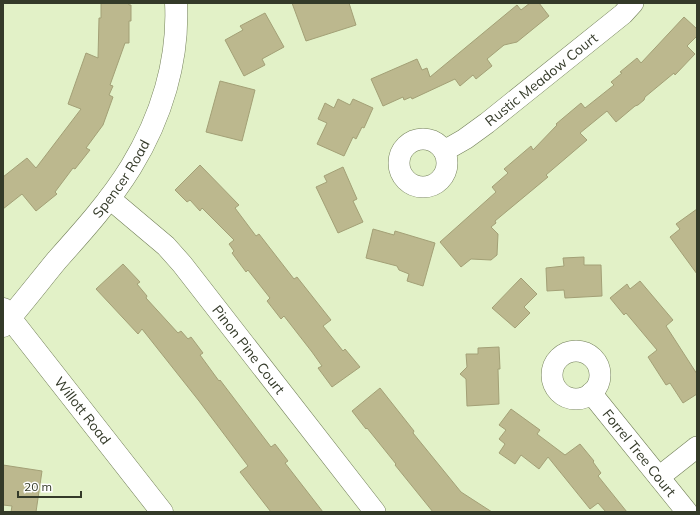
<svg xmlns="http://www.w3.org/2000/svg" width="700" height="515" viewBox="0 0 700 515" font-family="Mulish,sans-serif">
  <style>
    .building { fill: #bcb88e; stroke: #a3a076 }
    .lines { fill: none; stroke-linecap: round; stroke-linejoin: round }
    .street-casing { stroke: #727f59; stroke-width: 22 }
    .secondary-casing { stroke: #727f59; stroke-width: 23 }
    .street { stroke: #fff; stroke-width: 21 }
    .secondary { stroke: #fff; stroke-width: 22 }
    .labels { text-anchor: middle; stroke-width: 4; stroke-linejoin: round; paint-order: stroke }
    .street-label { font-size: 14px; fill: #343a29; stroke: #fff }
  </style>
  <rect width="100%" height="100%" fill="#e2f1c7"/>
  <path class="building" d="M101,3H129V5H131V21H129V43H125L110,85L113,86L109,95L113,97L103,125L86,148L90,150L75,169L73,168L55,192L57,194L36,211L22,194L3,209V177L27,158L36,168L81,109L68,104L86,53L98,58L99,18H101Z
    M292,3H349L356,25L306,41Z
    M530,3H539L549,16L517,42L504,45L487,59L492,66L476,79L473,75L460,86L455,79L412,99L411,97L404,100L403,97L383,106L371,79L417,59L422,70L427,68L430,77L517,5L521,10Z
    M265,13L284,47L262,59L265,65L244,76L225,40L243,30L240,26Z
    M684,17L697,29V36L687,46L695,54L675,75L674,73L645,97L644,100L638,105L635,106L616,122L607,111L580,133L587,140L546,175L548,177L495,221L496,223L491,227L498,234L497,255L491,260L471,259L461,267L440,242L496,192L492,187L508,173L504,169L531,146L533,150L557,125L556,124L581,103L585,108L614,85L611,82L622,73L620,72L637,58L641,63Z
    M220,81L255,90L242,141L206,132Z
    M338,99L350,105L353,99L373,108L364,128L362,127L356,139L353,137L344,156L317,144L327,123L318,119L325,103L334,108Z
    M200,165L239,205L235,208L256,236L259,234L294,279L297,277L331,320L323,326L343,351L345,349L360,367L332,387L318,368L322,366L312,352L284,316L281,319L267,301L270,298L248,270L246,272L232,253L234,251L229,244L234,240L202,208L200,211L190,200L187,202L175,190Z
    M343,167L357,199L353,201L363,222L338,233L316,187L327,182L324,176Z
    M697,209V274L670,237L680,229L676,224Z
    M373,229L394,235L395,231L435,243L423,286L407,281L409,274L399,270L397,266L366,258Z
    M584,257V265H601L602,296L565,298L564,290L547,291L546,268L564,266L563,258Z
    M123,264L140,282L137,284L147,296L146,298L178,333L181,331L188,339L191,337L203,353L200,355L219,381L220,380L271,447L275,444L288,461L285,463L323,512H271L240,472L248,466L199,401L142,329L138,334L96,289Z
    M521,278L537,294L524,307L530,313L515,328L492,308Z
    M640,281L673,320L666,326L697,374V394L683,403L670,383L666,385L648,357L657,350L626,313L624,315L610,298L627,284L630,289Z
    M499,347L500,369H498L499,404L467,406L466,379L460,374L467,367L466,354H478V348Z
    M380,388L414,431L413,433L461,492L492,512H433L395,465L396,464L367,428L366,429L352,411Z
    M511,409L540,430L537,434L565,455L580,444L594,461L593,462L601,473L598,476L627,512H606L598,503L590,509L548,457L539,469L521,455L515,464L499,453L505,444L499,439L506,430L499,425Z
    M3,465L42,471L36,512H11L12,506L3,505Z"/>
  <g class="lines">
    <g class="street-casing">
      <g id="street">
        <circle cx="423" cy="163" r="24"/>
        <path id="s1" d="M444,151L465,139L487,123L623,14L633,3"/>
        <path id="s2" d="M109,198L166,246L182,264L375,512"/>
        <circle cx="576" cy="375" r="24"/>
        <path id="s3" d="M591,393L687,512"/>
        <path d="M659,477L697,447"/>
      </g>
    </g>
    <g class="secondary-casing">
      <g id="secondary">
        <path id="s4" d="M3,309L162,512"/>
        <path id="s5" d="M3,326C22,304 39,282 57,260C83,231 110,201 131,167C161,118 179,61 176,3"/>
      </g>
    </g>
    <use href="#street" class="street"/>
    <use href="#secondary" class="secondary"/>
  </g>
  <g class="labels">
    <g class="street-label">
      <text dy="5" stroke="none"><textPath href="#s1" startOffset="121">Rustic Meadow Court</textPath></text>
      <text dy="5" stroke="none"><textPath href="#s5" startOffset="189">Spencer Road</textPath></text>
      <text dy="5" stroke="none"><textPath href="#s2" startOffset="207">Pinon Pine Court</textPath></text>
      <text dy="5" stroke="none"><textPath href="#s4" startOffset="129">Willott Road</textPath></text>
      <text dy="5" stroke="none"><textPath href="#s3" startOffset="77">Forrel Tree Court</textPath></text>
    </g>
  </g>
  <rect width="700" height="515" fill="none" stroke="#343a29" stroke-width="8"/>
  <path d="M18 491v6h63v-6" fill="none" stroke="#343a29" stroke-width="2"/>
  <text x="24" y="491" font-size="12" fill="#343a29" stroke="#ffffff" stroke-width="3" paint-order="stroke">20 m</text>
</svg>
